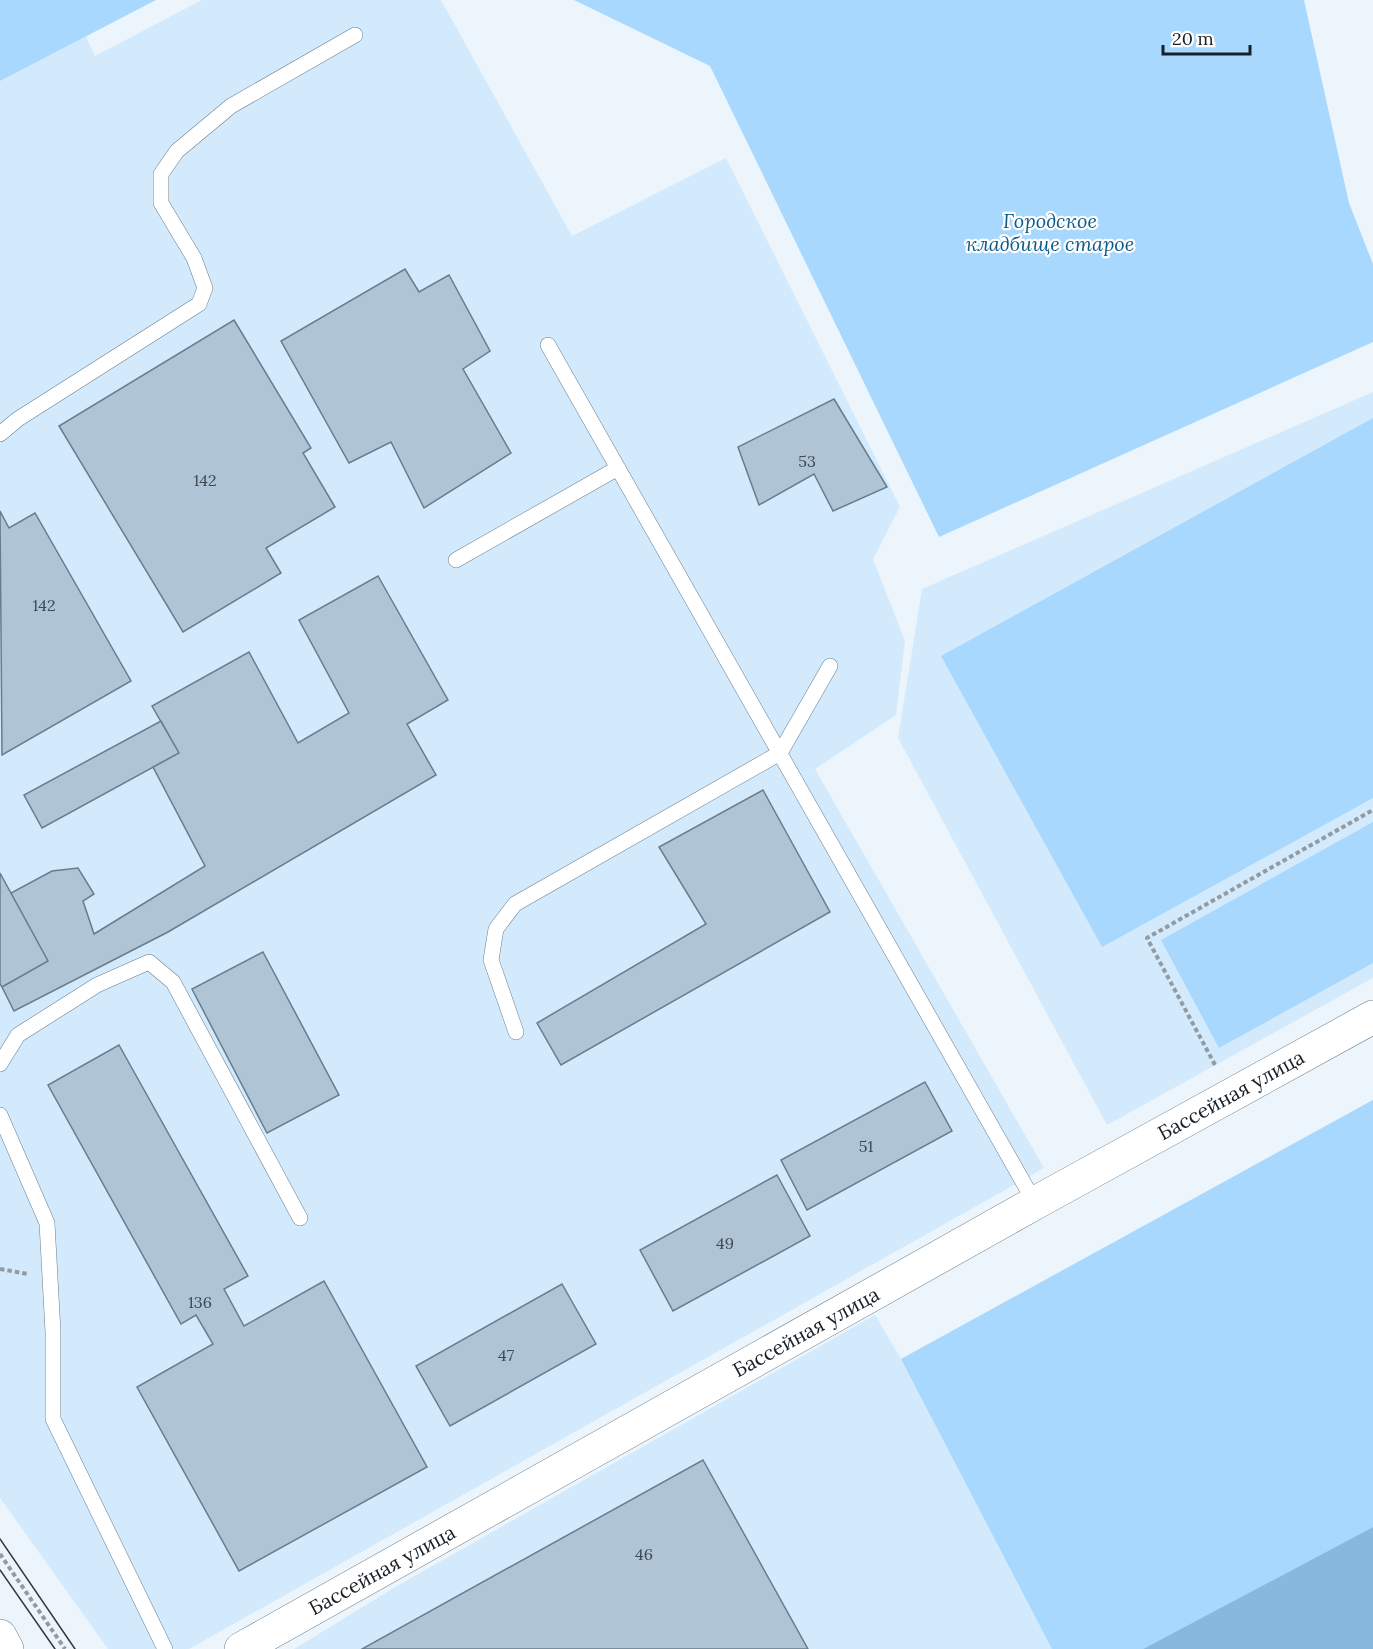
<svg xmlns="http://www.w3.org/2000/svg" width="1373" height="1649" viewBox="0 0 1373 1649" font-family="Lora,serif">
  <style>
    .built { fill: #d3eafd }
    .green { fill: #a8d8fd }
    .forest { fill: #88b8dd }
    .building { fill: #afc5d6; stroke: #687c8c; stroke-width: 1.5 }
    .lines { fill: none; stroke-linecap: round; stroke-linejoin: round }
    .service-casing { stroke: #697d8d; stroke-width: 16 }
    .tertiary-casing { stroke: #697d8d; stroke-width: 34 }
    .secondary-casing { stroke: #697d8d; stroke-width: 34 }
    .path { stroke: #929ba1; stroke-width: 4; stroke-dasharray: 4.5 3; stroke-linecap: butt }
    .service { stroke: #fff; stroke-width: 15 }
    .tertiary { stroke: #fff; stroke-width: 33 }
    .secondary { stroke: #fff; stroke-width: 33 }
    .tram { stroke: #30383f; stroke-width: 1.5 }
    .labels { text-anchor: middle; stroke-width: 4.5; stroke-linejoin: round; paint-order: stroke }
    .number-label { font-size: 16px; fill: #3e4952 }
    .park-label { font-size: 20px; font-style: italic; fill: #0b5c8a; stroke: #fff }
    .street-label { font-size: 20px; fill: #182026; stroke: #fff }
  </style>
  <rect width="100%" height="100%" fill="#ecf5fc"/>
  <path class="built" d="M202,0H441L572,236L726,158L900,507L873,559L905,641L896,715L815,769L1044,1168L189,1649H108L0,1498V81L86,36L95,56Z
    M1373,392V978L1107,1125L898,738L922,589Z
    M1373,1100V1527L1143,1649H294L397,1586L875,1315L901,1359Z"/>
  <path class="green" d="M0,0H156L0,81Z
    M574,0H1304L1349,203L1373,264V342L939,537L710,66Z
    M1373,418V798L1102,947L941,656Z
    M1373,822V963L1219,1048L1161,940Z
    M1373,1100V1527L1143,1649H1052L901,1359Z"/>
  <path class="forest" d="M1373,1527V1649H1143Z"/>
  <path class="building" d="M405,269L419,292L449,275L490,351L463,369L511,453L424,508L391,442L349,463L281,341Z
    M234,320L311,448L303,453L335,507L266,548L281,573L183,632L59,426Z
    M834,399L887,487L833,511L814,474L759,505L738,447Z
    M0,511L9,528L35,513L131,681L2,755Z
    M378,576L448,700L407,724L436,775L168,932L14,1011L2,987L48,961L11,893L52,871L78,868L94,894L83,901L94,934L205,866L153,767L179,753L152,706L249,652L298,743L349,713L299,620Z
    M161,721L179,753L42,828L24,795Z
    M763,790L830,912L561,1065L537,1023L706,924L659,847Z
    M0,873L48,961L2,987L0,984Z
    M263,952L339,1095L267,1133L192,989Z
    M119,1045L248,1276L224,1289L244,1326L324,1281L427,1467L239,1571L137,1387L213,1344L196,1315L181,1324L48,1085Z
    M925,1082L952,1131L807,1210L781,1160Z
    M777,1175L810,1236L673,1311L640,1250Z
    M562,1284L596,1344L450,1426L416,1366Z
    M703,1460L808,1649H362Z"/>
  <g class="lines">
    <g class="service-casing">
      <path id="service" d="M548,345L1035,1203
        M0,434L18,419L199,304L205,288L194,258L161,203V174L177,151L231,106L355,35
        M456,560L618,468
        M516,1032L491,960L496,929L515,904L780,753L830,666
        M0,1064L18,1035L97,985L149,962L173,982L300,1218
        M0,1115L47,1223L53,1332V1419L165,1649"/>
    </g>
    <g class="tertiary-casing">
      <path id="tertiary" d="M241,1649L1035,1203L1373,1017"/>
    </g>
    <g class="secondary-casing">
      <path id="secondary" d="M0,1636L7,1649"/>
    </g>
    <path class="path" d="M1215,1065L1147,938L1373,810
      M0,1269L28,1274
      M0,1554L65,1649"/>
    <use href="#service" class="service"/>
    <use href="#tertiary" class="tertiary"/>
    <use href="#secondary" class="secondary"/>
    <path class="tram" d="M0,1539L75,1649
      M0,1570L55,1649"/>
  </g>
  <g class="labels">
    <g class="number-label">
      <text x="807" y="467">53</text>
      <text x="205" y="486">142</text>
      <text x="44" y="611">142</text>
      <text x="866" y="1152">51</text>
      <text x="725" y="1249">49</text>
      <text x="200" y="1308">136</text>
      <text x="506" y="1361">47</text>
      <text x="644" y="1560">46</text>
    </g>
    <g class="park-label">
      <text x="1050" y="228">Городское<tspan x="1050" dy="23">кладбище старое</tspan></text>
    </g>
    <g class="street-label">
      <text transform="translate(1231 1095) rotate(-29)" y="7">Бассейная улица</text>
      <text transform="translate(806 1332) rotate(-29)" y="7">Бассейная улица</text>
      <text transform="translate(382 1570) rotate(-29)" y="7">Бассейная улица</text>
    </g>
  </g>
  <path d="M1163 45v9h87v-9" fill="none" stroke="#182026" stroke-width="3"/>
  <text x="1172" y="45" font-size="18" fill="#182026" stroke="#ffffff" stroke-width="4.5" paint-order="stroke">20 m</text>
</svg>
